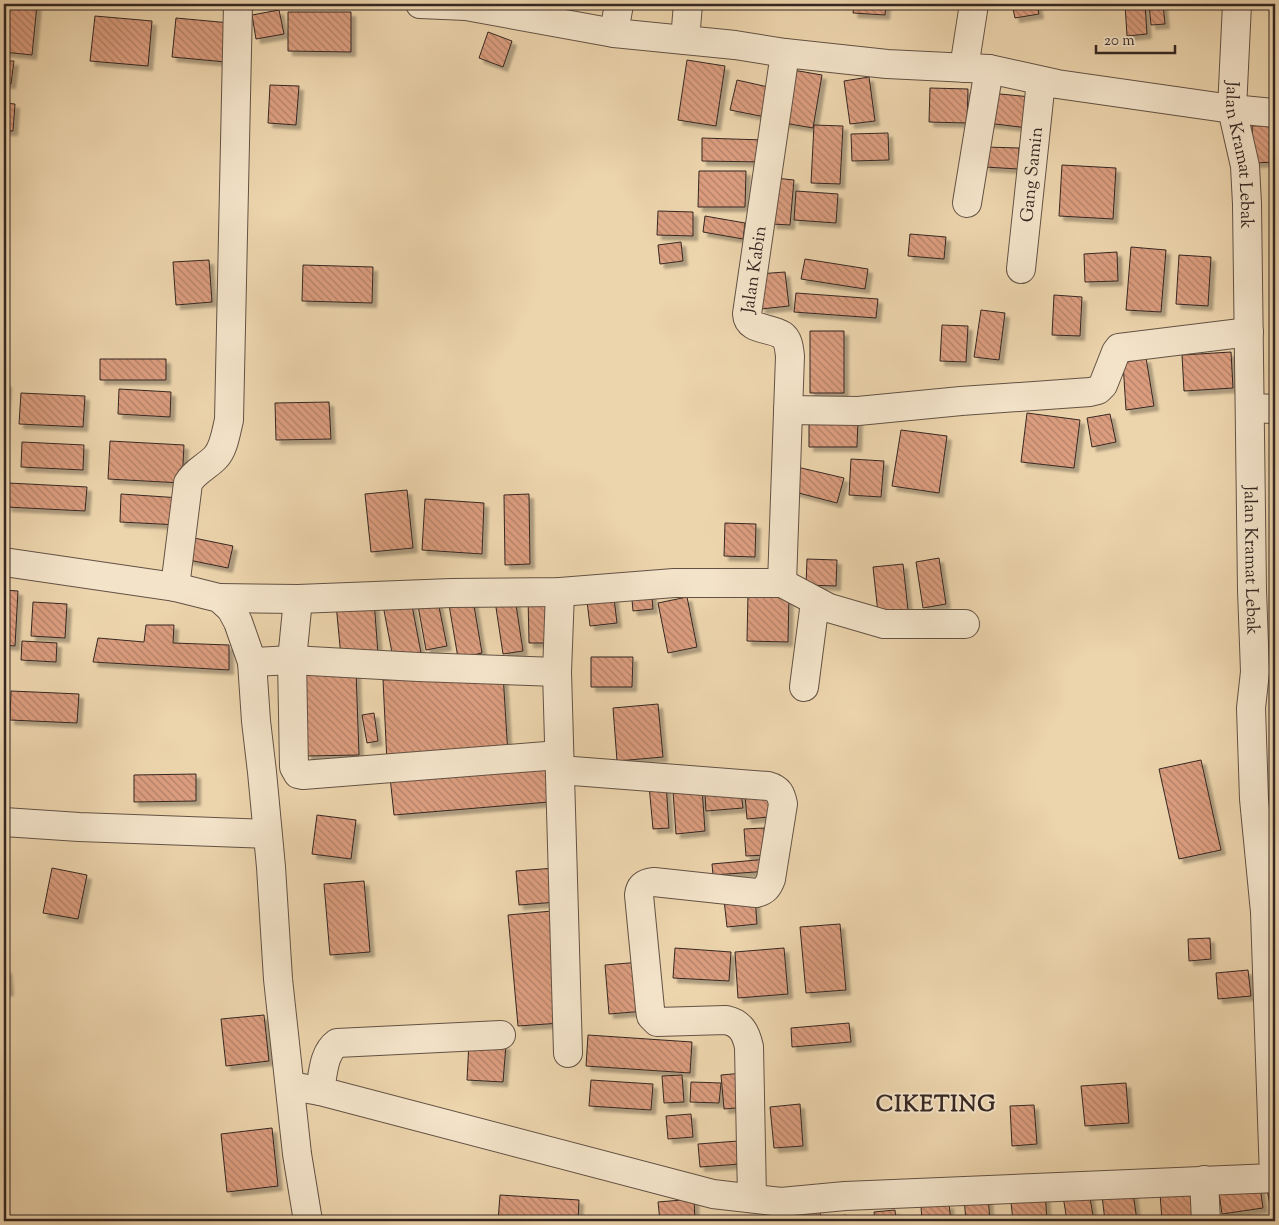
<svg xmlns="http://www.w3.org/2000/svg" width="1279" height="1225" viewBox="0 0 1279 1225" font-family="'Sorts Mill Goudy',serif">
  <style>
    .building { fill: url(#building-back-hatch); stroke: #352722; filter: url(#shadow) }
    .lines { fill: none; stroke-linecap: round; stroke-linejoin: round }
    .minor-casing { stroke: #635244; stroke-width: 30 }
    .minor { stroke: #f3e3c9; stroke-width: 28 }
    .labels { text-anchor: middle; stroke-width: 4; stroke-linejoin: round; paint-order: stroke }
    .street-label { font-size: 18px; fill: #352722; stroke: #f3e3c9 }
    .district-label { font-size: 22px; font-weight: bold; letter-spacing: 1px; fill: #352722; stroke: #f3e3c9 }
  </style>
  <defs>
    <pattern id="building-back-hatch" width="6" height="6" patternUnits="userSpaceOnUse" patternTransform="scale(1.25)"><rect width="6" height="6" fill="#db9d7e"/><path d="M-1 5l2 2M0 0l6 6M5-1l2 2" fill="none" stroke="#b28067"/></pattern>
    <filter id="shadow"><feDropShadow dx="4.5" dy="4.5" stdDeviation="1" flood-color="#0004"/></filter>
  </defs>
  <rect width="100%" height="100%" fill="#ecd4ac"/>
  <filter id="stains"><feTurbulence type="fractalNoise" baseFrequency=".004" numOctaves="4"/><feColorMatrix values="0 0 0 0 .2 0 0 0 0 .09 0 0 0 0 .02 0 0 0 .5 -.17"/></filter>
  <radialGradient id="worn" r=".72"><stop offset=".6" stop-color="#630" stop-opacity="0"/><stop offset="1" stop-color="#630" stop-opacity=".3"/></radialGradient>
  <path class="building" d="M4,4L37,5L32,55L4,52Z
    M854,4H886L885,15L853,13Z
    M1012,4H1037L1039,14L1015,18Z
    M1125,4H1145L1147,34L1127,36Z
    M1149,4H1163L1165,24L1151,25Z
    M279,10L284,34L256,39L252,15Z
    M288,12H351V52L288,51Z
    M95,16L152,21L148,66L90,61Z
    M176,18L230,23L226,62L172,57Z
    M488,32L512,41L503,67L479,58Z
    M687,60L725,66L716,126L678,120Z
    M4,61H14L11,84H4Z
    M793,70L822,75L813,128L784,123Z
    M869,77L875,121L850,124L844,81Z
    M737,80L777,89L770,118L730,110Z
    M270,85L299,86L296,125L268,123Z
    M930,88L968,89L967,123L929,122Z
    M990,93L1031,97L1028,128L987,123Z
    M4,103L15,104L13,131H4Z
    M814,125L843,126L840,184L811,183Z
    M1275,125V162L1254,163L1252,126Z
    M888,133L889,160L852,161L851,134Z
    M702,138L764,140L763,162L702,161Z
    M985,147L1019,148L1018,169L985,167Z
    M1062,165L1116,168L1113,219L1059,216Z
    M699,171H746L745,207H698Z
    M775,178L794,180L790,225L772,224Z
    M796,191L838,194L836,223L794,220Z
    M658,211L693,212V236L657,235Z
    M705,216L745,223L743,239L703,232Z
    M910,234L946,237L944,259L908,256Z
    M681,242L683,261L660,264L658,245Z
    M1131,247L1166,250L1161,312L1126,310Z
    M1117,252L1118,281L1085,282L1084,254Z
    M1179,255L1211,257L1208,306L1176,304Z
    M805,259L868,269L865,289L801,279Z
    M209,260L212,302L176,305L173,262Z
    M303,265L373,267L372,303L302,301Z
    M785,272L789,306L761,309L758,274Z
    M796,293L878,299L876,318L794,312Z
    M1054,295L1082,297L1080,336L1052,335Z
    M981,310L1005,313L999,360L974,357Z
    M942,325L968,326L966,362L940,361Z
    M810,331H844V393H810Z
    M1231,352L1233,388L1184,391L1182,355Z
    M1146,358L1154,406L1126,410L1123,363Z
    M100,359H166V380H100Z
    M4,383H7L4,430Z
    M119,389L171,392L170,417L118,414Z
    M21,393L85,396L83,427L19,424Z
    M329,402L331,439L276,440L275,403Z
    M1027,413L1080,420L1074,468L1021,462Z
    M1110,414L1116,442L1092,447L1087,418Z
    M809,419H858L857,447H809Z
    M901,430L947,436L939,493L892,486Z
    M110,441L184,445L182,483L108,479Z
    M22,442L84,445L83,470L21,467Z
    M851,459L884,461L881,497L849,495Z
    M797,467L844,478L837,503L791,491Z
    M8,483L87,487L85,511L7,507Z
    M407,490L413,548L371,552L365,494Z
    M121,494L181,498L179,525L120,522Z
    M529,494L530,564L505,565L504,495Z
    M425,499L484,503L482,554L422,550Z
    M725,523L756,524L755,557L724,556Z
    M189,537L233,546L228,568L184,559Z
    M939,558L946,604L923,608L916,562Z
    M807,559L837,560L836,586L806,585Z
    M903,564L908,610L878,613L873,567Z
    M651,588L653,609L633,611L631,589Z
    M4,590L18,591L15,646L4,645Z
    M613,590L617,623L590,626L586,593Z
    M748,593L789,594L788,642L747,641Z
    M472,594L482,653L458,658L448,599Z
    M410,595L421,653L393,658L382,600Z
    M554,595L555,643H529L528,596Z
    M437,597L447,646L426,650L417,600Z
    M687,597L697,647L668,653L658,603Z
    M515,598L523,651L503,654L495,601Z
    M374,600L378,654L341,657L336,604Z
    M33,602L67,604L65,638L31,636Z
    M146,625H174L173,643L229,645V670L93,662L98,638L144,642Z
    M22,641L57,643L56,662L21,660Z
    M591,657H633L632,687H591Z
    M356,671L359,755L307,756L304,672Z
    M503,674L508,755L387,762L383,680Z
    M11,691L79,694L77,723L10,720Z
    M658,704L663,757L617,761L613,708Z
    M374,713L378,741L367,743L362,715Z
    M1201,760L1221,850L1179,859L1159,769Z
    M546,764L549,802L394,815L390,777Z
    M196,774V801L134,802V775Z
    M666,783L669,828L653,829L649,785Z
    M702,788L705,831L676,834L673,791Z
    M741,792L743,808L706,811L705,795Z
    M777,793L779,816L747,819L745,795Z
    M317,815L356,820L351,859L312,854Z
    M764,828L767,855L746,856L744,829Z
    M768,859L769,871L713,875L712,864Z
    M52,868L87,875L78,919L43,913Z
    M555,868L557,902L519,905L516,871Z
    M364,881L370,952L330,955L324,884Z
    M755,897L757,924L727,927L724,900Z
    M552,911L561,1023L518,1026L508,915Z
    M840,924L846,990L806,993L800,927Z
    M1210,938L1211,959L1189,961L1188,939Z
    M675,948L731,952L729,981L673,978Z
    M784,948L788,994L738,998L735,952Z
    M641,962L645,1011L609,1014L605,965Z
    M4,969H7L9,991L4,992Z
    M1248,970L1251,996L1218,999L1216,973Z
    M264,1015L269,1061L226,1066L221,1019Z
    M849,1023L851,1042L792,1047L791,1028Z
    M588,1035L692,1042L690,1073L586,1066Z
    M469,1042L506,1045L503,1082L467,1080Z
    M744,1073L747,1107L724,1109L721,1075Z
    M682,1075L684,1102L664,1103L662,1076Z
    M591,1080L653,1084L651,1110L589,1106Z
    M691,1082L721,1083L719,1103L690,1102Z
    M1126,1083L1129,1123L1085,1126L1081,1086Z
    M800,1104L803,1146L774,1148L770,1107Z
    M1034,1105L1037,1144L1012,1146L1010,1106Z
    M691,1114L693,1137L668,1139L666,1116Z
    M272,1128L278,1186L227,1192L221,1134Z
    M738,1141L740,1164L700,1167L698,1144Z
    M1260,1187L1263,1208L1222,1214L1219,1193Z
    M1275,1187V1217H1272L1267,1189Z
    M1045,1190L1047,1221H1013L1010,1193Z
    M1194,1191L1196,1221H1162L1160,1193Z
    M1089,1192L1094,1221H1067L1063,1196Z
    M1133,1192L1137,1221H1105L1102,1196Z
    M500,1195L579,1200L578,1221H498Z
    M988,1196L990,1221H966L964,1198Z
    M694,1199L695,1221H660L658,1202Z
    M949,1204L951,1221H922L921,1206Z
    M895,1210L896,1221H875L874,1212Z
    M820,1211L821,1221H793V1213Z
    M846,1215V1221H831V1217Z"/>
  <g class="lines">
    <g class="minor-casing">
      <g id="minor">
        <path d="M420,4L466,6L614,33L735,45L785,53L887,64L989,69L1057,84L1232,109L1275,113"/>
        <path id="s1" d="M1237,4L1232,109L1245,166L1247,204L1252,590L1255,672L1251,708L1254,799L1265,912L1274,1178"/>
        <path d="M614,33L619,4"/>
        <path d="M685,40L688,4"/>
        <path d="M964,68L974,4"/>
        <path d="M967,203L989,69"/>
        <path id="s2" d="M1021,269L1041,81"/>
        <path d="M1250,408L1275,409"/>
        <path d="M788,410L858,411L961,401L1090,392L1098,390L1103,385L1116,352L1119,348L1249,332"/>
        <path d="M4,562L175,587L219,598L231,609L238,622L252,662L256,721L262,772L271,867L278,979L297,1154L308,1221"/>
        <path id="s3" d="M782,583L790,356C789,349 789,340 782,335C770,327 748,331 747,314L785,53"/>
        <path d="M175,587L188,483C194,472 206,467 215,458C224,449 226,432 229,420L238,4"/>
        <path d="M560,592L557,672L568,1053"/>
        <path d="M219,598L298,599L451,593L560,592L674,583H782L829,608L884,624H965"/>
        <path d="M298,599L292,660L294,767L298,774L303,775L559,755"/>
        <path d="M252,662L292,660L418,667L557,672"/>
        <path d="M804,687L815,602"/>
        <path d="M560,770L768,786C779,789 781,794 783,804L771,879C768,887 765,891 756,893L654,882C645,883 640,886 639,895L650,1009L651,1016L657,1022L726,1020C741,1023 746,1033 749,1047L752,1198"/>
        <path d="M4,822L79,827L267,834"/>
        <path d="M290,1086L320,1091L713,1194L781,1202L845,1196L1275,1178"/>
        <path d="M320,1091C323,1075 323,1053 337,1043L501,1035"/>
        <path d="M1204,1180L1206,1221"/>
      </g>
    </g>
    <use href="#minor" class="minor"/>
  </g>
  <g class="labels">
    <g class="street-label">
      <text dy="6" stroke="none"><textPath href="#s1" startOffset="152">Jalan Kramat Lebak</textPath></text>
      <text dy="6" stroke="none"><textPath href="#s2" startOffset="95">Gang Samin</textPath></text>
      <text dy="6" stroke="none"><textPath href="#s3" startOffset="339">Jalan Kabin</textPath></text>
      <text dy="6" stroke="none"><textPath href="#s1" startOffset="558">Jalan Kramat Lebak</textPath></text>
    </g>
    <g class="district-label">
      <text x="936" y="1111">CIKETING</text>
    </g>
  </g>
  <rect width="1279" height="1225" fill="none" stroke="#ecd4ac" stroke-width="20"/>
  <rect x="5" y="5" width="1269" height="1215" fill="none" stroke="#352722" stroke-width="2.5"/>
  <rect x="10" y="10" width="1259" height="1205" fill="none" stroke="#352722"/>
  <path d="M1096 45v8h79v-8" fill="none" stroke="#352722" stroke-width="2.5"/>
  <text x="1104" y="45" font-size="15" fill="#352722" stroke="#f3e3c9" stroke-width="4" paint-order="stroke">20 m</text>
  <rect width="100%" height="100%" filter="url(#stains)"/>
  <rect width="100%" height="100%" fill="url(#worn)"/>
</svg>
